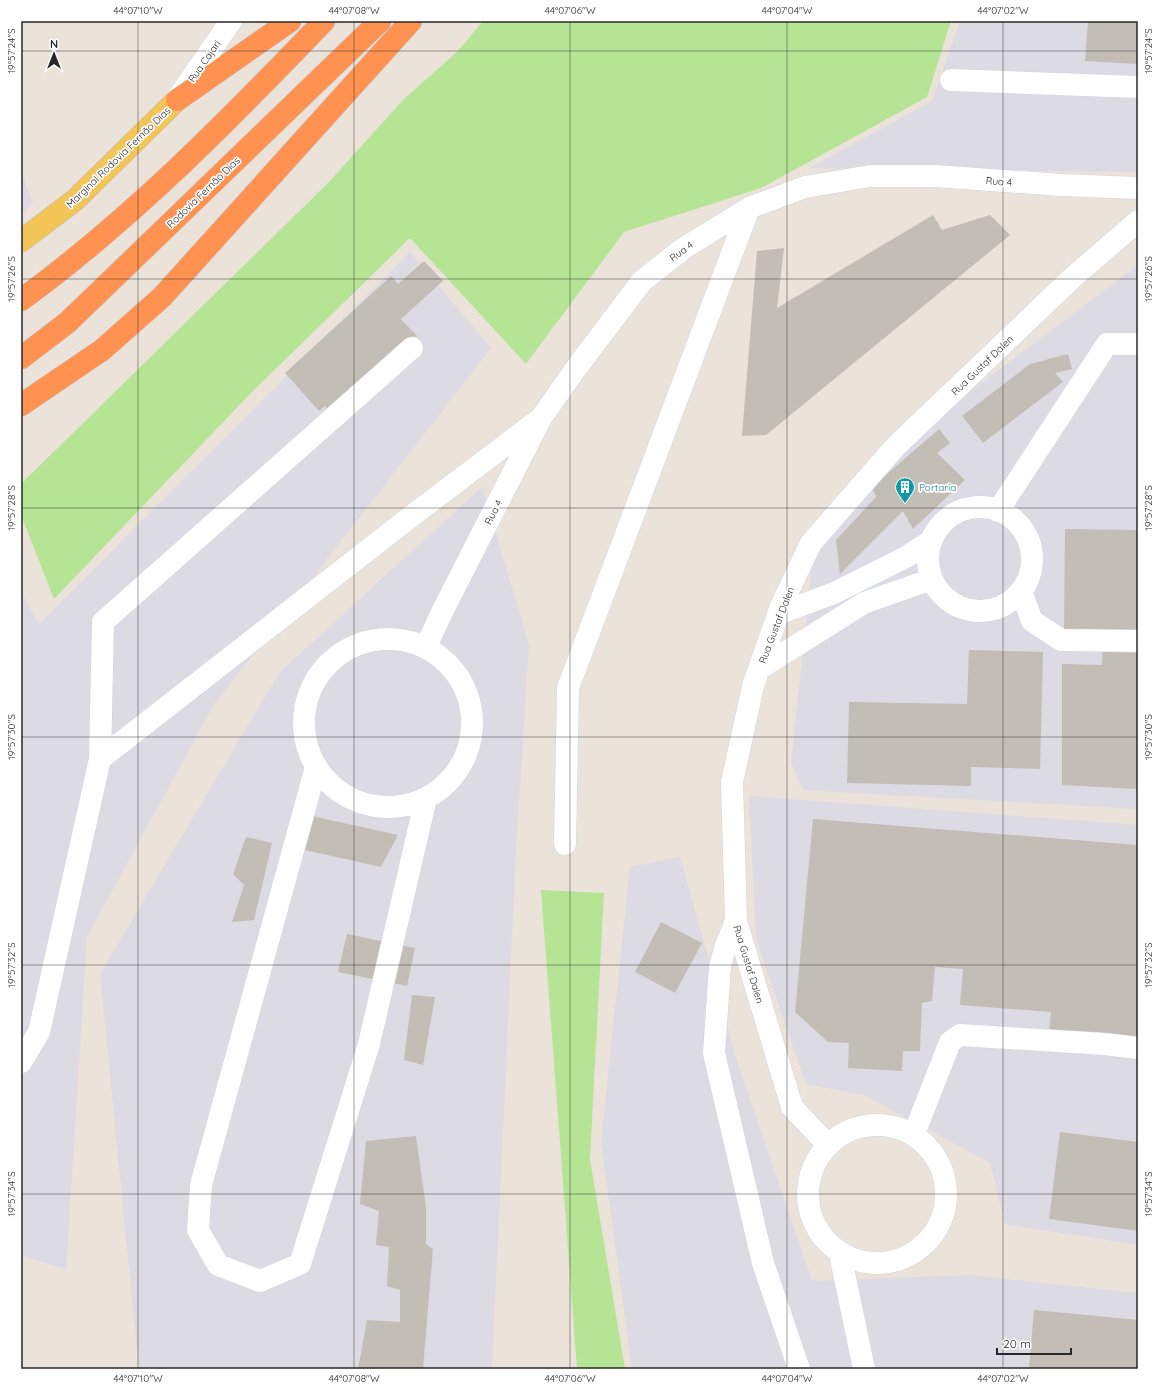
<svg xmlns="http://www.w3.org/2000/svg" width="1159" height="1390" viewBox="0 0 1159 1390" font-family="Quicksand,sans-serif">
  <style>
    .industrial { fill: #dcdbe3 }
    .green { fill: #b4e494 }
    .building { fill: #c2bdb5 }
    .lines { fill: none; stroke-linecap: round; stroke-linejoin: round }
    .minor-casing { stroke: #cfd4e2; stroke-width: 23 }
    .major-casing { stroke: #c3c3c3; stroke-width: 23 }
    .highway-casing { stroke: #c3c3c3; stroke-width: 23 }
    .minor { stroke: #fff; stroke-width: 22 }
    .major { stroke: #f3c556; stroke-width: 22 }
    .highway { stroke: #ff9151; stroke-width: 22 }
    .ticks { fill: none; stroke: #282828; stroke-width: 1; stroke-opacity: 0.45 }
    .labels { text-anchor: middle; stroke-width: 3.5; stroke-linejoin: round; paint-order: stroke }
    .street-label { font-size: 10px; fill: #282828; stroke: #fff }
    .culture-label { font-size: 10px; fill: #0d838f; stroke: #fff; text-anchor: start }
    .neatline { fill: none; stroke: #282828; stroke-width: 1.5 }
    .ticks-label { font-size: 10px; text-anchor: middle; fill: #282828 }
  </style>
  <rect width="100%" height="100%" fill="#ebe2d9"/>
  <path class="industrial" d="M960,21H1138V172L810,168L932,101Z
    M21,172L33,202L21,217Z
    M410,252L491,348L213,706L87,937L66,1269L21,1256V593L39,624Z
    M1138,265V809L803,790L791,763L813,555L866,485L951,406Z
    M482,487L529,644L516,849L492,1369H139L100,974L279,673Z
    M749,796L1138,825V1245L1005,1224L990,1163L864,1095L806,1084L756,939Z
    M680,857L737,1061L812,1281L970,1275L1138,1293V1369H632L601,1142L630,867Z"/>
  <path class="green" d="M483,21H951L927,97L761,188L624,232L526,364L410,238L250,394L54,599L21,515V484L329,182L403,100L458,51Z
    M541,890L604,893L590,1159L625,1369H577Z"/>
  <path class="building" d="M1088,21H1138V64L1085,61Z
    M933,215L942,230L990,215L1010,235L766,435L742,436L757,251L784,248L777,308Z
    M424,261L443,281L401,319L417,336L331,413L325,406L319,411L285,373L391,276L398,284Z
    M1068,354L1072,369L1055,373L1063,382L983,443L962,416L1030,364Z
    M939,429L950,443L937,453L965,480L913,529L903,511L840,574L836,540L876,497L872,487Z
    M1065,529L1138,530V633L1064,632Z
    M1103,642L1138,643V789L1062,785V664L1102,665Z
    M969,650L1043,652L1040,769L971,767V786L847,783L849,702L967,704Z
    M312,816L398,835L381,867L305,850Z
    M813,819L1138,845V1039L1049,1032L1051,1012L960,1005L963,969L935,967L932,1001L922,1003L920,1051H903L902,1071L848,1068L849,1043L828,1042L795,1012Z
    M246,837L272,843L254,920L232,922L244,885L233,874Z
    M661,922L702,943L675,993L635,972Z
    M347,934L415,948L407,986L338,972Z
    M412,995L435,997L423,1065L404,1060Z
    M1060,1132L1138,1142V1231L1049,1219Z
    M416,1136L426,1208V1244L433,1249L423,1369H358L367,1320L400,1322V1290L387,1286L389,1247L376,1245L379,1211L360,1204L366,1141Z
    M1034,1310L1138,1320V1369H1029Z"/>
  <g class="lines">
    <g class="minor-casing">
      <path id="minor" d="M951,80L1138,87
        M177,99L231,21
        M412,348L103,622L100,759L409,518L541,418
        M928 559a52 52 0 1 1 104 0a52 52 0 1 1-104 0Z
        M998,511L1107,344H1138
        M1021,591L1032,621L1061,640L1138,641
        M778,614L834,593L906,557L932,540
        M304 723a84 84 0 1 1 168 0a84 84 0 1 1-168 0Z
        M426,647L442,612L541,418L577,367L642,281L684,248L749,208L805,187L870,176H936L1061,185L1138,188
        M759,669L864,603L932,579
        M316,767L201,1185L198,1230L218,1265L260,1281L300,1264L369,1044L426,798
        M565,844L568,688L749,208
        M736,921L725,948L720,967L714,1053L763,1263L799,1369
        M21,1062L39,1032L100,759
        M808 1194a69 69 0 1 1 138 0a69 69 0 1 1-138 0Z
        M914,1134L950,1042L960,1035L1104,1044L1138,1048
        M827,1144L792,1107L736,921L732,782L753,686L781,606L811,543L895,447L1071,279L1138,221
        M840,1254L864,1369"/>
    </g>
    <g class="major-casing">
      <path id="major" d="M21,241L75,200L177,100"/>
    </g>
    <g class="highway-casing">
      <path id="highway" d="M177,100L290,21
        M21,300C132,219 229,120 324,21
        M21,358L68,322L380,21
        M21,405L102,350L162,297L411,21"/>
    </g>
    <use href="#minor" class="minor"/>
    <use href="#major" class="major"/>
    <use href="#highway" class="highway"/>
  </g>
  <path class="ticks" d="M138,21V1369M354,21V1369M570,21V1369M787,21V1369M1003,21V1369M21,51H1138M21,279H1138M21,508H1138M21,737H1138M21,965H1138M21,1194H1138"/>
  <defs>
    <g id="building-pin" transform="scale(1)"><path d="M0 17L-7.5 6A9.5 9.5 0 1 1 7.5 6Z" fill="#0f9aa8" stroke="#fff"/><path d="M-4-6H4V6H1V3H-1V6H-4ZM-2.5-4.3h1.7v1.8h-1.7ZM.8-4.3h1.7v1.8H.8ZM-2.5-1h1.7V.8h-1.7ZM.8-1h1.7V.8H.8Z" fill="#fff"/></g>
  </defs>
  <g fill-rule="evenodd">
    <use href="#building-pin" x="905" y="487"/>
  </g>
  <g class="labels">
    <g class="street-label">
      <text transform="translate(204 61) rotate(-55)" y="4">Rua Cajari</text>
      <text transform="translate(118 157) rotate(-44)" y="4">Marginal Rodovia Fernão Dias</text>
      <text transform="translate(999 181) rotate(4)" y="4">Rua 4</text>
      <text transform="translate(203 192) rotate(-44)" y="4">Rodovia Fernão Dias</text>
      <text transform="translate(681 251) rotate(-36)" y="4">Rua 4</text>
      <text transform="translate(982 365) rotate(-44)" y="4">Rua Gustaf Dalen</text>
      <text transform="translate(493 512) rotate(-63)" y="4">Rua 4</text>
      <text transform="translate(776 625) rotate(-69)" y="4">Rua Gustaf Dalen</text>
      <text transform="translate(749 964) rotate(73)" y="4">Rua Gustaf Dalen</text>
    </g>
    <g class="culture-label">
      <text x="919" y="491">Portaria</text>
    </g>
  </g>
  <rect width="1159" height="1390" fill="none" stroke="#ffffff" stroke-width="44"/>
  <g transform="translate(54 54)" stroke="#ffffff" stroke-width="3" paint-order="stroke">
  <path d="M0-3L7 15L0 10L-7 15Z" fill="#282828"/>
  <text y="-6" font-size="11" font-weight="bold" text-anchor="middle" fill="#282828">N</text>
  </g>
  <path d="M997 1348v6h74v-6" fill="none" stroke="#282828" stroke-width="2"/>
  <text x="1003" y="1348" font-size="12" fill="#282828" stroke="#ffffff" stroke-width="3" paint-order="stroke">20 m</text>
  <rect x="22" y="22" width="1115" height="1346" class="neatline"/>
  <g class="ticks-label">
    <text x="138" y="14">44°07'10"W</text>
    <text x="354" y="14">44°07'08"W</text>
    <text x="570" y="14">44°07'06"W</text>
    <text x="787" y="14">44°07'04"W</text>
    <text x="1003" y="14">44°07'02"W</text>
    <text transform="translate(11 51) rotate(-90)" y="4">19°57'24"S</text>
    <text transform="translate(1148 51) rotate(-90)" y="4">19°57'24"S</text>
    <text transform="translate(11 279) rotate(-90)" y="4">19°57'26"S</text>
    <text transform="translate(1148 279) rotate(-90)" y="4">19°57'26"S</text>
    <text transform="translate(11 508) rotate(-90)" y="4">19°57'28"S</text>
    <text transform="translate(1148 508) rotate(-90)" y="4">19°57'28"S</text>
    <text transform="translate(11 737) rotate(-90)" y="4">19°57'30"S</text>
    <text transform="translate(1148 737) rotate(-90)" y="4">19°57'30"S</text>
    <text transform="translate(11 965) rotate(-90)" y="4">19°57'32"S</text>
    <text transform="translate(1148 965) rotate(-90)" y="4">19°57'32"S</text>
    <text transform="translate(11 1194) rotate(-90)" y="4">19°57'34"S</text>
    <text transform="translate(1148 1194) rotate(-90)" y="4">19°57'34"S</text>
    <text x="138" y="1382">44°07'10"W</text>
    <text x="354" y="1382">44°07'08"W</text>
    <text x="570" y="1382">44°07'06"W</text>
    <text x="787" y="1382">44°07'04"W</text>
    <text x="1003" y="1382">44°07'02"W</text>
  </g>
</svg>
